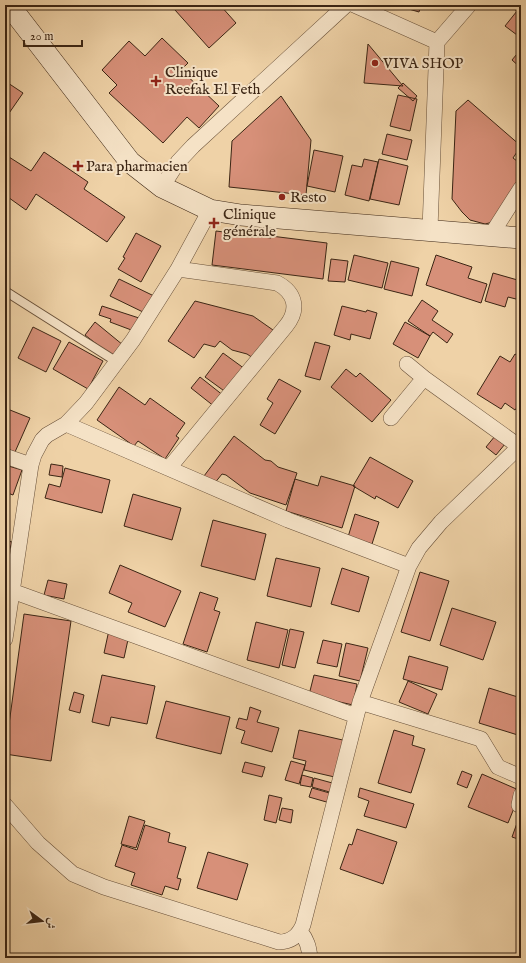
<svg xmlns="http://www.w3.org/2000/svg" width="526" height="963" viewBox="0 0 526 963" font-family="'IM FELL English',Amiri,serif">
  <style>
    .building { fill: #d79079; stroke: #3b2514 }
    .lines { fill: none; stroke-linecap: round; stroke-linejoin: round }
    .service-casing { stroke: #685039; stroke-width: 10 }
    .minor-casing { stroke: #685039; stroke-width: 16 }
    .secondary-casing { stroke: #3b2514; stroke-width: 22 }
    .service { stroke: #f5e2c6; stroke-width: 8 }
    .minor { stroke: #f5e2c6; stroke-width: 15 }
    .secondary { stroke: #f5e2c6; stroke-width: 21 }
    .poi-dot { fill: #8f2418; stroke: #f5e2c6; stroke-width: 1.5 }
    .labels { text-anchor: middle; stroke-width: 4; stroke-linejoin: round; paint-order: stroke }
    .poi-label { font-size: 15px; fill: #3b2514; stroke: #f5e2c6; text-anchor: start }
  </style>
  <rect width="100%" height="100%" fill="#efd2a7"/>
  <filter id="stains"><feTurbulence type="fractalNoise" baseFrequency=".005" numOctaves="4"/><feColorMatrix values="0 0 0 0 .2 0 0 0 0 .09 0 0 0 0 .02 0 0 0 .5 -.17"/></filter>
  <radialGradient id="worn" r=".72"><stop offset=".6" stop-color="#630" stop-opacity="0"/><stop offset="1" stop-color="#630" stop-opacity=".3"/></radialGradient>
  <path class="building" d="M180,5H220L236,23L209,48L175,10Z
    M395,5H421L419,12Z
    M509,5H521V38L505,26L517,11Z
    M162,38L188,63L181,70L219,106L199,128L187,117L163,143L109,93L117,85L102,70L129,41L145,56Z
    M368,44L403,86L364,83Z
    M521,49V68L512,60Z
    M5,81L23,93L5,119Z
    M403,83L417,96L413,101L398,88Z
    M398,95L417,99L410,131L390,126Z
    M281,96L311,140L306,195L229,187L232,141Z
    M468,100L521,146L513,158L521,164V179L493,222L485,224L470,220L462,212L452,199L456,111Z
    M387,134L412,140L407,160L382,154Z
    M314,150L343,156L335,192L307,186Z
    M44,152L88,182L84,189L125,217L107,242L36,194L26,210L5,195V162L9,157L31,171Z
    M364,159L378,162L369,201L345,195L352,165L362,167Z
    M379,159L408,166L399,205L370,199Z
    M216,231L271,238V236L327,243L323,279L212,265Z
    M136,233L161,246L141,282L118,269L125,258L123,257Z
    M354,255L388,263L382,288L348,280Z
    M436,255L472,267L468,278L487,284L481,303L426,285Z
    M331,259L348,261L345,282L328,281Z
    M391,261L419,268L412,296L384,289Z
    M493,273L521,281L520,300L508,297L505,307L485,301Z
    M119,279L154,296L145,313L110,296Z
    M422,300L438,311L432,320L453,334L447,343L433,332L430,336L408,321Z
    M195,301L253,316L273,330L253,358L247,354L232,350L220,341L215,347L204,344L194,358L168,341Z
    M102,306L139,318L134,331L110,322L111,319L99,315Z
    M342,306L366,312L367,310L377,313L370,339L351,334L350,340L334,335Z
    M95,322L123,345L113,357L85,335Z
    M405,322L430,336L418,358L393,344Z
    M33,327L61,341L46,372L18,358Z
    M69,342L103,361L88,389L53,369Z
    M315,342L330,346L320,380L305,376Z
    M223,353L245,369L227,393L205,377Z
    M515,354L521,357V386L520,388L521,389V402L515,410L505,403L501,409L477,394L500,356L510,362Z
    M346,369L356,377L360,373L391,400L372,422L331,387Z
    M200,377L224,396L215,407L191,388Z
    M279,379L301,391L275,434L260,425L273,403L267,399Z
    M119,387L145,405L150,398L185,423L176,436L179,438L165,459L138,441L134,446L97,420Z
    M5,408L30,418L15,452L5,448Z
    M234,436L265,460L271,461L278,467L297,473L286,505L250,493L226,475L222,474L214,484L204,476Z
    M495,436L505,444L496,455L486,447Z
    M370,457L413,481L398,508L376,496L375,499L353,486Z
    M51,464L63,466L62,477L49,475Z
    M5,465L22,470L13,495L5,492Z
    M65,468L110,480L102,513L45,498L49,484L60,487Z
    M321,476L355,486L342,528L286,511L295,479L318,486Z
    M133,494L181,508L172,540L124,526Z
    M355,514L379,522L372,544L348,537Z
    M213,520L266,534L255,580L201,566Z
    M5,540L12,542L5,565Z
    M276,558L320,568L311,607L267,596Z
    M120,565L181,591L165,627L128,612L132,603L109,593Z
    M342,568L369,577L359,612L331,604Z
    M420,572L449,581L430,641L401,632Z
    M48,580L67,584L64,599L44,595Z
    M200,592L218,598L214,610L220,612L207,652L183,644Z
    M452,608L496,622L483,660L440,645Z
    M24,614L71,621L51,761L5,754Z
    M256,622L288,630L279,668L247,660Z
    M290,629L304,632L295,668L282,665Z
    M109,630L129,635L124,658L104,653Z
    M323,640L342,644L337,667L317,663Z
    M346,643L368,648L360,681L339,676Z
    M409,656L448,667L442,690L403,679Z
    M102,675L155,686L147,724L111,717L109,726L92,722Z
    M314,675L357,684L353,705L309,695Z
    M408,681L437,694L428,714L399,702Z
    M489,688L521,698V736L479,723Z
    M74,692L84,695L80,713L69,710Z
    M166,701L230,717L221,754L156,738Z
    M250,707L261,711L257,722L279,728L272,752L241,743L245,731L236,728L239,718L247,720Z
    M299,730L347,741L339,778L304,770L306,761L293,758Z
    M394,730L414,736L412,745L425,749L411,793L378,783Z
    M291,761L305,765L299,784L285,780Z
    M245,762L265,767L262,777L242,772Z
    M462,771L472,775L467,788L457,784Z
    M482,774L521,791L508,823L468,807Z
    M302,775L313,778L311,787L300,785Z
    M314,778L336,784L333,793L312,787Z
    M312,788L333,794L330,803L309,797Z
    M360,788L414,804L406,828L364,816L369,801L358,797Z
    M269,795L282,798L276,823L264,820Z
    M282,808L293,810L291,823L279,820Z
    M521,812V840L512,837Z
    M129,816L145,821L136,848L121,844Z
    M145,825L170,833L168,842L186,847L177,878L181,879L178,890L165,886L162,895L131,885L135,873L115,866L122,845L137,850Z
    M357,829L397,842L383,884L340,869L349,844L352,845Z
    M208,852L248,864L237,900L197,888Z"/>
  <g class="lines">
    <g class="service-casing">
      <path id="service" d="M5,291L117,362"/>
    </g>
    <g class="minor-casing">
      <path id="minor" d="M354,5L437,42L469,5
        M162,187L178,162L193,146L346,5
        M430,229L437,42
        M491,235L521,188
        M407,364L424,378L520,447
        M391,418L424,378
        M66,424L288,520L409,566
        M5,456L31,465
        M169,468L286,326C299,310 296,293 277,283L178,269
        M12,591L356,716
        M5,639L31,465L34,455L42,440L47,435L66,424L86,403L133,340L178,269L210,210
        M360,702L481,739L498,767L521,777
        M5,805L38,843L73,874L104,887L279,942C291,942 298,936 303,925L360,702L409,566L419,548L441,522L521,445
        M519,805L521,795
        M300,931C307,940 309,947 310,958"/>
    </g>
    <g class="secondary-casing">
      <path id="secondary" d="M9,5L130,162L162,187L210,210L241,215L521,238"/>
    </g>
    <use href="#service" class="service"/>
    <use href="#minor" class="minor"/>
    <use href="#secondary" class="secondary"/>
  </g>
  <g class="poi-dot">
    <circle cx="375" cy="63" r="4"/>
    <path d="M154 75h4v4h4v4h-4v4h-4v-4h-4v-4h4z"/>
    <path d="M76 160h4v4h4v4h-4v4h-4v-4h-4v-4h4z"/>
    <circle cx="282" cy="197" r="4"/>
    <path d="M212 217h4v4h4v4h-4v4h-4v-4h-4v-4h4z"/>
  </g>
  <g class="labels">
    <g class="poi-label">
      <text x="383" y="68">VIVA SHOP</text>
      <text x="165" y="77">Clinique<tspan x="165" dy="17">Reefak El Feth</tspan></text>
      <text x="86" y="171">Para pharmacien</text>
      <text x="290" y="202">Resto</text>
      <text x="223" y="219">Clinique<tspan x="223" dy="17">générale</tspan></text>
    </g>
  </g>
  <rect width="526" height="963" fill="none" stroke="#efd2a7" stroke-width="20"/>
  <rect x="6" y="6" width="514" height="951" fill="none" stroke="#3b2514" stroke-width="2"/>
  <rect x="10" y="10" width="506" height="943" fill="none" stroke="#3b2514"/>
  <g transform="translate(42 921) rotate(105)" stroke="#f5e2c6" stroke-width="3" paint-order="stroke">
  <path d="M0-3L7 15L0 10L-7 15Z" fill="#3b2514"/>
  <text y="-6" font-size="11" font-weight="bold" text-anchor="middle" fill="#3b2514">ش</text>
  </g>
  <path d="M24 40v6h58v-6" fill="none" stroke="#3b2514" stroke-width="2"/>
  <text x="30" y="40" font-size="12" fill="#3b2514" stroke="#f5e2c6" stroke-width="3" paint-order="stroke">20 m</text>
  <rect width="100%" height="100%" filter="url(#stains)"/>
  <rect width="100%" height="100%" fill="url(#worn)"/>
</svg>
